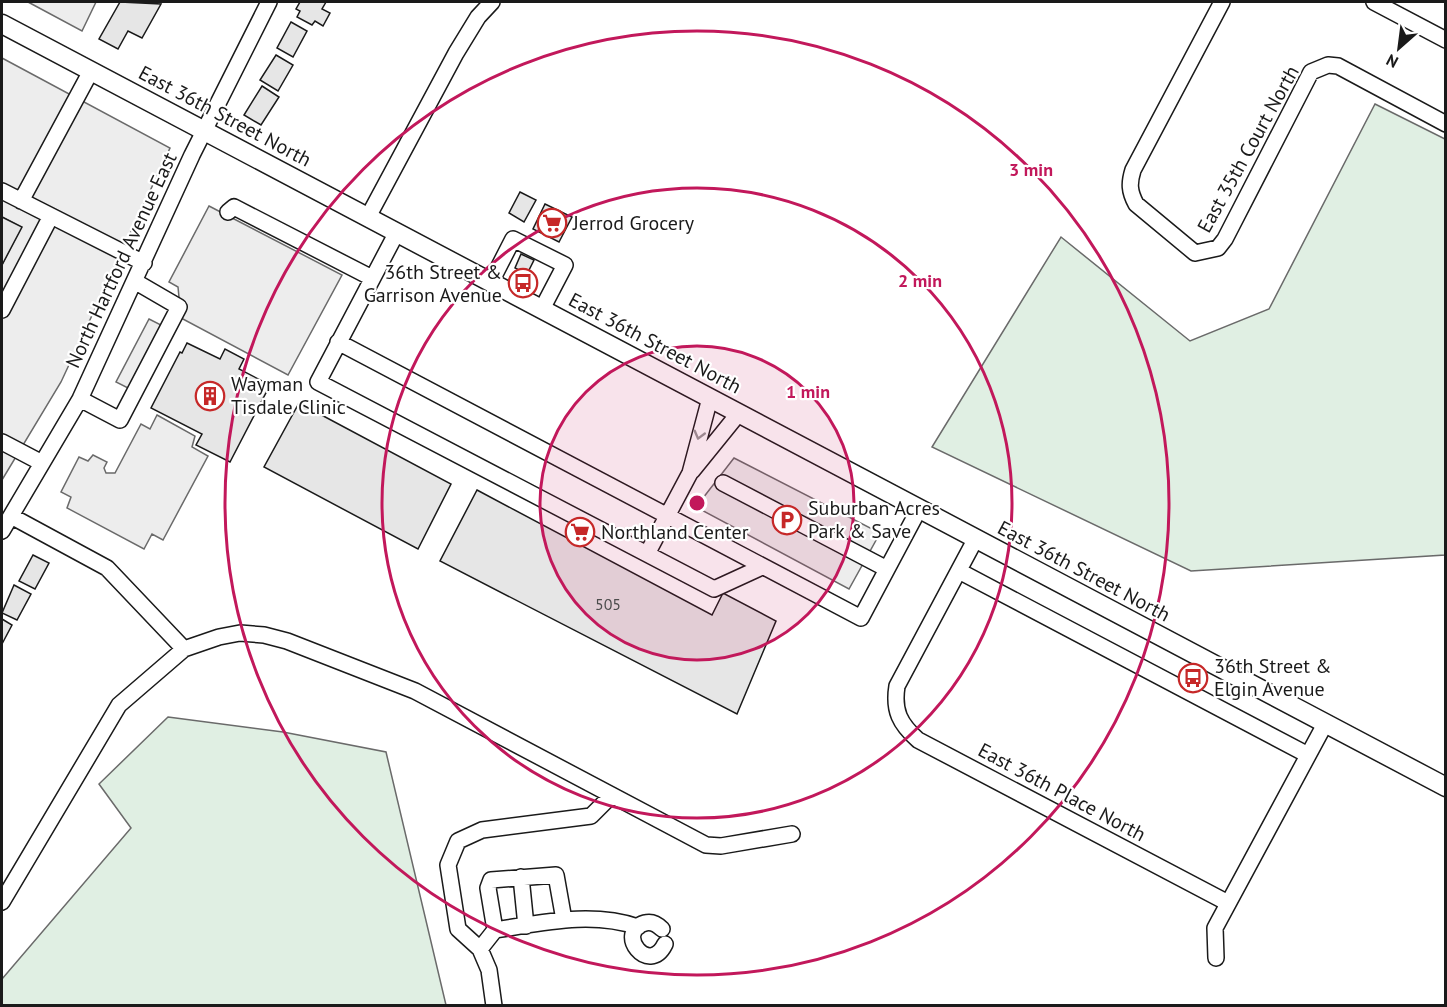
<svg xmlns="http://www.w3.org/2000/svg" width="1447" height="1007" viewBox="0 0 1447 1007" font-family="'PT Sans',sans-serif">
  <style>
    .green { fill: #e0efe3; stroke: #6a6a6a; stroke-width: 1.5 }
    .parking { fill: #ededed; stroke: #6a6a6a; stroke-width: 1.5 }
    .building { fill: #e6e6e6; stroke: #1a1a1a; stroke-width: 1.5 }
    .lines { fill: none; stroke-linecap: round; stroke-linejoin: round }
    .minor-casing { stroke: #1a1a1a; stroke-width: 18 }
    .major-casing { stroke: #1a1a1a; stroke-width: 21 }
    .minor { stroke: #fff; stroke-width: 15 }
    .major { stroke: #fff; stroke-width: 18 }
    .oneway { stroke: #989898 }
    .ring { fill: none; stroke: #c2185b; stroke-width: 3 }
    .labels { text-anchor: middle; stroke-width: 4.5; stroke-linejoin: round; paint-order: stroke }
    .number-label { font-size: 16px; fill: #4d4d4d }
    .street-label { font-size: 20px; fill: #1a1a1a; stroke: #fff }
    .poi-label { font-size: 20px; fill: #1a1a1a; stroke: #fff; text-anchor: start }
    .centre { fill: #c2185b; stroke: #fff; stroke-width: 3 }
    .ring-label { font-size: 18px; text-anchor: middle; font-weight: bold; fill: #c2185b; stroke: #fff; stroke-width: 4.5; stroke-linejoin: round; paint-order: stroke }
  </style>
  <rect width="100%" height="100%" fill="#fff"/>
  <path class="green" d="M1375,104L1445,139V555L1191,571L932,447L1061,237L1190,341L1269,309Z
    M168,717L283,732L386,752L446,1005H2V979L131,828L99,784Z"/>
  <path class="parking" d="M28,2H96L82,31Z
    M2,58L170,148L61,382L2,480V265L21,227L2,217Z
    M209,206L342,275L288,375L181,318L178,287L169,282Z
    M149,319L161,325L128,388L116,382Z
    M157,415L195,436L192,447L208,456L163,540L152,534L144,549L67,508L71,497L61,492L79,457L88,461L93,455L107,462L104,468L106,473H115L141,424L150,429Z
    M734,458L880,533L849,589L696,507Z"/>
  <path class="building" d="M120,2L161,4L142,38L128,31L118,49L99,39Z
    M300,2H326L322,9L330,13L323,26L315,21L312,25L297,17L300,11L296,9Z
    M291,22L307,31L293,57L277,48Z
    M276,55L293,65L278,91L260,80Z
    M262,86L279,97L261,125L244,115Z
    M520,192L536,200L524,222L509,213Z
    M545,204L572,217L559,242L533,229Z
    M2,217L22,227L2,265Z
    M521,254L534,260L527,274L515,268Z
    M187,343L220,359L225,349L244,359L239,369L270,385L230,462L196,445L202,434L151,408L180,352L182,353Z
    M299,403L451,484L418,549L264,467Z
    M477,490L712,615L723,593L776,621L737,714L440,561Z
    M33,555L49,563L35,589L19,581Z
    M14,585L31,594L17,620L2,613Z
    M2,619L12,625L2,644Z"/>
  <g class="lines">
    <g class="minor-casing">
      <path id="minor" d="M1222,2L1133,170C1129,183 1129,191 1136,204L1195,253L1218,248L1225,239L1311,72L1328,65L1338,66L1446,124
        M1374,2L1446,40
        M2,191L144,263
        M21,201L91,71
        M228,212L234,207L372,278
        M368,217L456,53L478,17L492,2
        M397,232L318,382L714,589L762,567
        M491,282L513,239L565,265L542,309
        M2,310L51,216
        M338,342L861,618L919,509
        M80,399L120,420L179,307L136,282
        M2,442L42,463
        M692,471L739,413
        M723,483L887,569
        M11,516L107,568L184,649
        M2,531L80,399L192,155L269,2
        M975,540L897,686C893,711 900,724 918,740L1228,903
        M647,554L690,473L710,398
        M959,571L1308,755
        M521,877L526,926
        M2,902L119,705L184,649L219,637L240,633L264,635L287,641L415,691L706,845L721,846L792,834
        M662,929C657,924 652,921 645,923C614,932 649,977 665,944
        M495,930L488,888L491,880L556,875L564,920
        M480,949L495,930C542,923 591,911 638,927
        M1216,958L1215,928L1325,724
        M494,1006L489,970L480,949L458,929L448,865L458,841L482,830L591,816L611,796"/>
    </g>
    <g class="major-casing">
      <path id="major" d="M2,24L1446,787"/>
    </g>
    <use href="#minor" class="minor"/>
    <use href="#major" class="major"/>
  </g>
  <defs><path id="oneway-chevron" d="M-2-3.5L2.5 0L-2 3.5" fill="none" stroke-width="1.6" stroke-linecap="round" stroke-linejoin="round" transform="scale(1.5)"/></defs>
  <use class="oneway" href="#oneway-chevron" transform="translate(699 435) rotate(105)"/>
  <circle cx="697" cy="503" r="157" fill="#c2185b" fill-opacity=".12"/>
  <g class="ring">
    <circle cx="697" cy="503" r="157"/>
    <circle cx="697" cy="503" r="315"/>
    <circle cx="697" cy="503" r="472"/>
  </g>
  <defs>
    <g id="supermarket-ring" transform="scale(1.5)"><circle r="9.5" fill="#fff" stroke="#c62828" stroke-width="1.5"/><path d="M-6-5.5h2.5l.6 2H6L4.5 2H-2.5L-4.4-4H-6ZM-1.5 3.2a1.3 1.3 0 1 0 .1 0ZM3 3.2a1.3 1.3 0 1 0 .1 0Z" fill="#c62828"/></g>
    <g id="bus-ring" transform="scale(1.5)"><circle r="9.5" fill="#fff" stroke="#c62828" stroke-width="1.5"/><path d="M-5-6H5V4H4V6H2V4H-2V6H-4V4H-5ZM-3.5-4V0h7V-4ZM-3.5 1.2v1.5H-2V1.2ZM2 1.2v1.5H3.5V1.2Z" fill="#c62828"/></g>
    <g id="building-ring" transform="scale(1.5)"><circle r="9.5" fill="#fff" stroke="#c62828" stroke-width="1.5"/><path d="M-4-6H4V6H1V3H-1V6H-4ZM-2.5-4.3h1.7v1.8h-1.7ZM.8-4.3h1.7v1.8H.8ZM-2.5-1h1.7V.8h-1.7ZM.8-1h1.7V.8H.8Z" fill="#c62828"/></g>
    <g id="parking-ring" transform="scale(1.5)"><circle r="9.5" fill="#fff" stroke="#c62828" stroke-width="1.5"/><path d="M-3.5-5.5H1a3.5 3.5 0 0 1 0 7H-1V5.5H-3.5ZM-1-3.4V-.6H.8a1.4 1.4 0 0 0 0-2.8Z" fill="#c62828"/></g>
  </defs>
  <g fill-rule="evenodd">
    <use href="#supermarket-ring" x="552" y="223"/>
    <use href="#bus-ring" x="523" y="283"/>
    <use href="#building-ring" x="210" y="396"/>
    <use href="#parking-ring" x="787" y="520"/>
    <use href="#supermarket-ring" x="580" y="532"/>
    <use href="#bus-ring" x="1193" y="678"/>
  </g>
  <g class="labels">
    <g class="number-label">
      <text x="608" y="610">505</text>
    </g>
    <g class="street-label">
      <text transform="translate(225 116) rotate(28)" y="7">East 36th Street North</text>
      <text transform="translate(1248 149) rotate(-61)" y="7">East 35th Court North</text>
      <text transform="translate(121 260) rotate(-65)" y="7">North Hartford Avenue East</text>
      <text transform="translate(655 343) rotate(28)" y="7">East 36th Street North</text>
      <text transform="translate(1084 571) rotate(28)" y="7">East 36th Street North</text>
      <text transform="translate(1062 792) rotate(28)" y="7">East 36th Place North</text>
    </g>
    <g class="poi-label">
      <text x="573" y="230">Jerrod Grocery</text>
      <text x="502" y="279" text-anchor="end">36th Street &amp;<tspan x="502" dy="23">Garrison Avenue</tspan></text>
      <text x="231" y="391">Wayman<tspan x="231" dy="23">Tisdale Clinic</tspan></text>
      <text x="808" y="515">Suburban Acres<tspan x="808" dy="23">Park &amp; Save</tspan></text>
      <text x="601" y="539">Northland Center</text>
      <text x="1214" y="673">36th Street &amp;<tspan x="1214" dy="23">Elgin Avenue</tspan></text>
    </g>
  </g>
  <circle cx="697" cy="503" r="9" class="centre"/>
  <g class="ring-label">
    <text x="1031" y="176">3 min</text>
    <text x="920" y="287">2 min</text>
    <text x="808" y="398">1 min</text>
  </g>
  <rect width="1447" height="1007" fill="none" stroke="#1a1a1a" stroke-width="6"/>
  <g transform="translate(1399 48) rotate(208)" stroke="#ffffff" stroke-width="4.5" paint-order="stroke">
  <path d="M0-4.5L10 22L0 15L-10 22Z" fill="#1a1a1a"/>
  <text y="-9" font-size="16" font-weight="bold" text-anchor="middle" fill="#1a1a1a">N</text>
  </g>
</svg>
